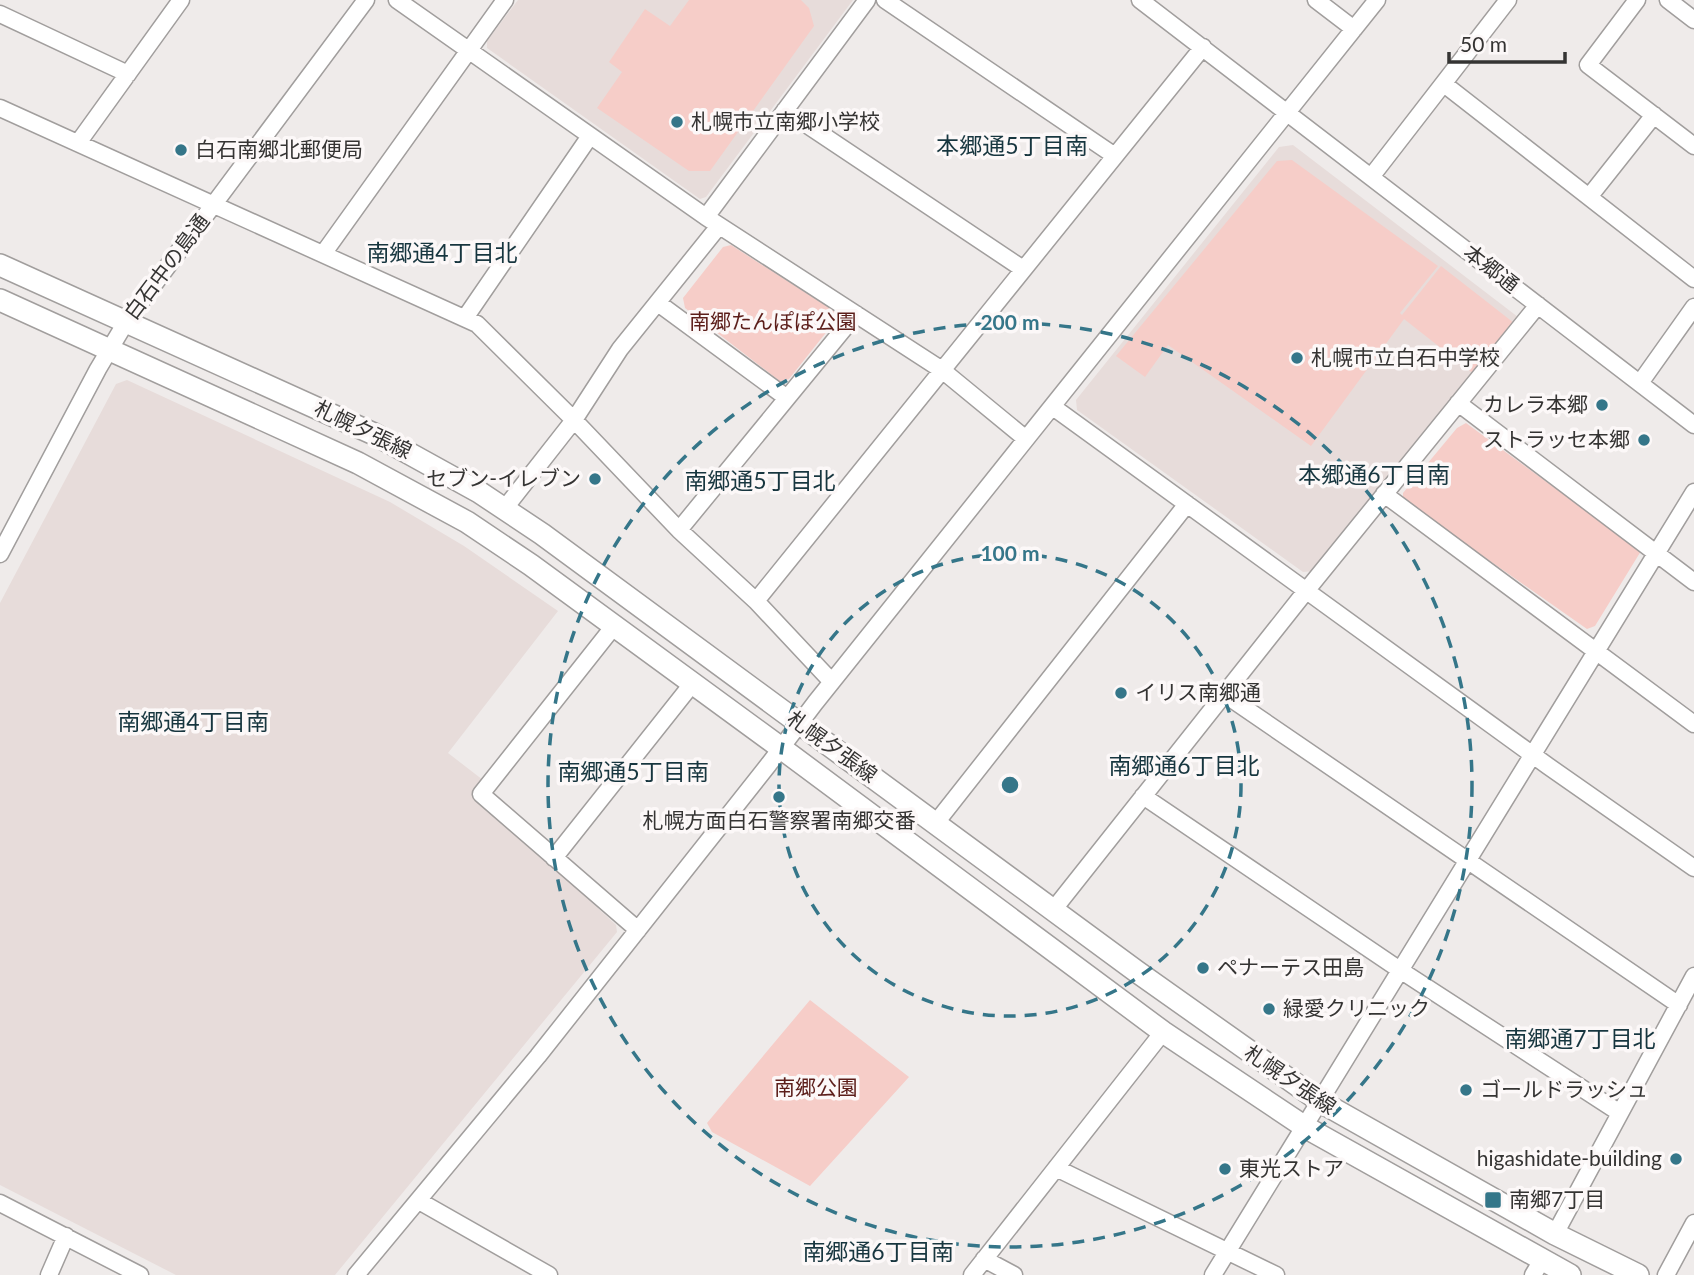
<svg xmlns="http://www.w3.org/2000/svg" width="1694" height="1275" viewBox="0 0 1694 1275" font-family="Lato,'Noto Sans JP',sans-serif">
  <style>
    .built { fill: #e7dcda }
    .green { fill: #f6cdc8 }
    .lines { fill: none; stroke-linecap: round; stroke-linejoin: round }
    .minor-casing { stroke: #a19e9d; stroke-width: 19 }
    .major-casing { stroke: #a19e9d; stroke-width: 24 }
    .minor { stroke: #fff; stroke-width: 16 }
    .major { stroke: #fff; stroke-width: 21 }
    .ring { fill: none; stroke: #357689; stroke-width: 3.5; stroke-dasharray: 12 9 }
    .poi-dot { fill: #357689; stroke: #fcf8f8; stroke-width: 2.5 }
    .labels { text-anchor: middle; stroke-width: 7; stroke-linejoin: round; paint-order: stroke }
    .poi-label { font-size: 21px; fill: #353433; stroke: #fcf8f8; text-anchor: start }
    .street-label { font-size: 21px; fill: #353433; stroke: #fcf8f8 }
    .park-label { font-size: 21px; fill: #5c1e1a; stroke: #fcf8f8 }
    .neighbourhood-label { font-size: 23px; fill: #17363f; stroke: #fcf8f8 }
    .centre { fill: #357689; stroke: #fcf8f8; stroke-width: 3.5 }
    .ring-label { font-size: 21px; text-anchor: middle; font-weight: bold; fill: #357689; stroke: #fcf8f8; stroke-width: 7; stroke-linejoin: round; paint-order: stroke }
  </style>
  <rect width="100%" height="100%" fill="#efebea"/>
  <path class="built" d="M518,0H853L706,197L700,199L487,48V41Z
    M1293,145L1518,317L1314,571L1303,572L1077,410L1076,400L1279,147Z
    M127,380L390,502L464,546L558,611L448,753L483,780L474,793L616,925L617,932L335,1275H176L0,1185V603L116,384Z"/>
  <path class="green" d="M689,0H801L809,8L814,26L710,171H689L597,108L622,72L609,62L645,9L670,26Z
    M1292,160L1438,266L1400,313L1402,315L1441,266L1514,323L1474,374L1404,319L1311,446L1168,345L1145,377L1116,356L1277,161Z
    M731,245L834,311L836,320L789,379L781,382L685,308L683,298L723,247Z
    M1466,423L1641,551L1595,626L1587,629L1403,500V493L1457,428Z
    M810,1000L909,1077L810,1186L712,1132L707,1123Z"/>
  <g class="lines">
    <g class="minor-casing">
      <path id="minor" d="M397,0L706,217L942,370L1026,439
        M885,0L1115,156
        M1140,0L1694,425
        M1316,0L1354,29
        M1637,0L1588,65L1694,146
        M1668,0L1694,20
        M0,14L128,74
        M1444,84L1694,279
        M0,108L477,324L574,420L679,530L756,601L832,682
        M785,110L1023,269
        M78,143L181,0
        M1371,177L1508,0
        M1589,197L1654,115
        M706,217L867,0
        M323,254L505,0
        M658,303L787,398
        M465,318L590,136
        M1640,383L1694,307
        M1458,403L1694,582
        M1053,407L1548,766L1694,868
        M1384,494L1694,724
        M505,508L574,420L620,349L719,226
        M679,530L856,314
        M0,554L98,369L126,322L366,0
        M756,601L1203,47
        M614,626L481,794L638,930
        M1224,694L1679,1005
        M1143,796L1400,970L1620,1113
        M935,824L1187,504
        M554,858L692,684
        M1054,909L1306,591L1538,305
        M1056,1168L1276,1275
        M419,1201L549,1275
        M0,1203L140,1275
        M1555,1234L1694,976
        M984,1259L1014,1275
        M49,1275L66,1236
        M356,1275L538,1056L769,764L815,703L1377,0
        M972,1275L1163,1032
        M1213,1275C1375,1015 1532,752 1694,492
        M1533,1275L1542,1260
        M1666,1275L1694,1223"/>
    </g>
    <g class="major-casing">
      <path id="major" d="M0,265L374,434L479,492L542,534L1136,971L1321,1102L1555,1234L1638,1275
        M0,300L358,463L467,522L531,565L781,748L1163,1032L1305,1127L1570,1275"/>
    </g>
    <use href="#minor" class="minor"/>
    <use href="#major" class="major"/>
  </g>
  <g class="ring">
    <circle cx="1010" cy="785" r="231"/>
    <circle cx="1010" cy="785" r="462"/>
  </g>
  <g class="poi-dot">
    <circle cx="677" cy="122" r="7"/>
    <circle cx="181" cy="150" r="7"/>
    <circle cx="1297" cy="358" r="7"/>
    <circle cx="1602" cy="405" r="7"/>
    <circle cx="1644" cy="440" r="7"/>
    <circle cx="595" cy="479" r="7"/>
    <circle cx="1121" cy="693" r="7"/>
    <circle cx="779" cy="797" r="7"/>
    <circle cx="1203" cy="968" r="7"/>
    <circle cx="1269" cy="1009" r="7"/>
    <circle cx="1466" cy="1090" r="7"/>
    <circle cx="1676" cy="1159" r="7"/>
    <circle cx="1225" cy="1169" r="7"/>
    <rect x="1484" y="1191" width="18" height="18" rx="3.5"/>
  </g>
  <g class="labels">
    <g class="poi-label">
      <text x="691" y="129">札幌市立南郷小学校</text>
      <text x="195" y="157">白石南郷北郵便局</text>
      <text x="1311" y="365">札幌市立白石中学校</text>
      <text x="1588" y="412" text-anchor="end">カレラ本郷</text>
      <text x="1630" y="447" text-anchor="end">ストラッセ本郷</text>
      <text x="581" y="486" text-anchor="end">セブン-イレブン</text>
      <text x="1135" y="700">イリス南郷通</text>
      <text x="779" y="828" text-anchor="middle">札幌方面白石警察署南郷交番</text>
      <text x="1217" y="975">ペナーテス田島</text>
      <text x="1283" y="1016">緑愛クリニック</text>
      <text x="1480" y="1097">ゴールドラッシュ</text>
      <text x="1662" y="1166" text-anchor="end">higashidate-building</text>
      <text x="1239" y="1176">東光ストア</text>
      <text x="1509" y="1207">南郷7丁目</text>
    </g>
    <g class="street-label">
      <text transform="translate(167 267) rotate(-53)" y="7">白石中の島通</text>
      <text transform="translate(1491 269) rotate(38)" y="7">本郷通</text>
      <text transform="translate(363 430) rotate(26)" y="7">札幌夕張線</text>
      <text transform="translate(832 747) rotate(36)" y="7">札幌夕張線</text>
      <text transform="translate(1290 1080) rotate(34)" y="7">札幌夕張線</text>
    </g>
    <g class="park-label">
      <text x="773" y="329">南郷たんぽぽ公園</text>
      <text x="816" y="1095">南郷公園</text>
    </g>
    <g class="neighbourhood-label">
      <text x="1012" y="154">本郷通5丁目南</text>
      <text x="442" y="261">南郷通4丁目北</text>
      <text x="1374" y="483">本郷通6丁目南</text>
      <text x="760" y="489">南郷通5丁目北</text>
      <text x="193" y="730">南郷通4丁目南</text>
      <text x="1184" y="774">南郷通6丁目北</text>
      <text x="633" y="780">南郷通5丁目南</text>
      <text x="1580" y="1047">南郷通7丁目北</text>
      <text x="878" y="1260">南郷通6丁目南</text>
    </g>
  </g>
  <circle cx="1010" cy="785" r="10" class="centre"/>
  <g class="ring-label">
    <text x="1010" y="330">200 m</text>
    <text x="1010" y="561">100 m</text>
  </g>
  <path d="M1449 52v10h116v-10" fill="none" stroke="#353433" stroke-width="3.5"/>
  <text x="1460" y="52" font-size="21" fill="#353433" stroke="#fcf8f8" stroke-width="5" paint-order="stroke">50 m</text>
</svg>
